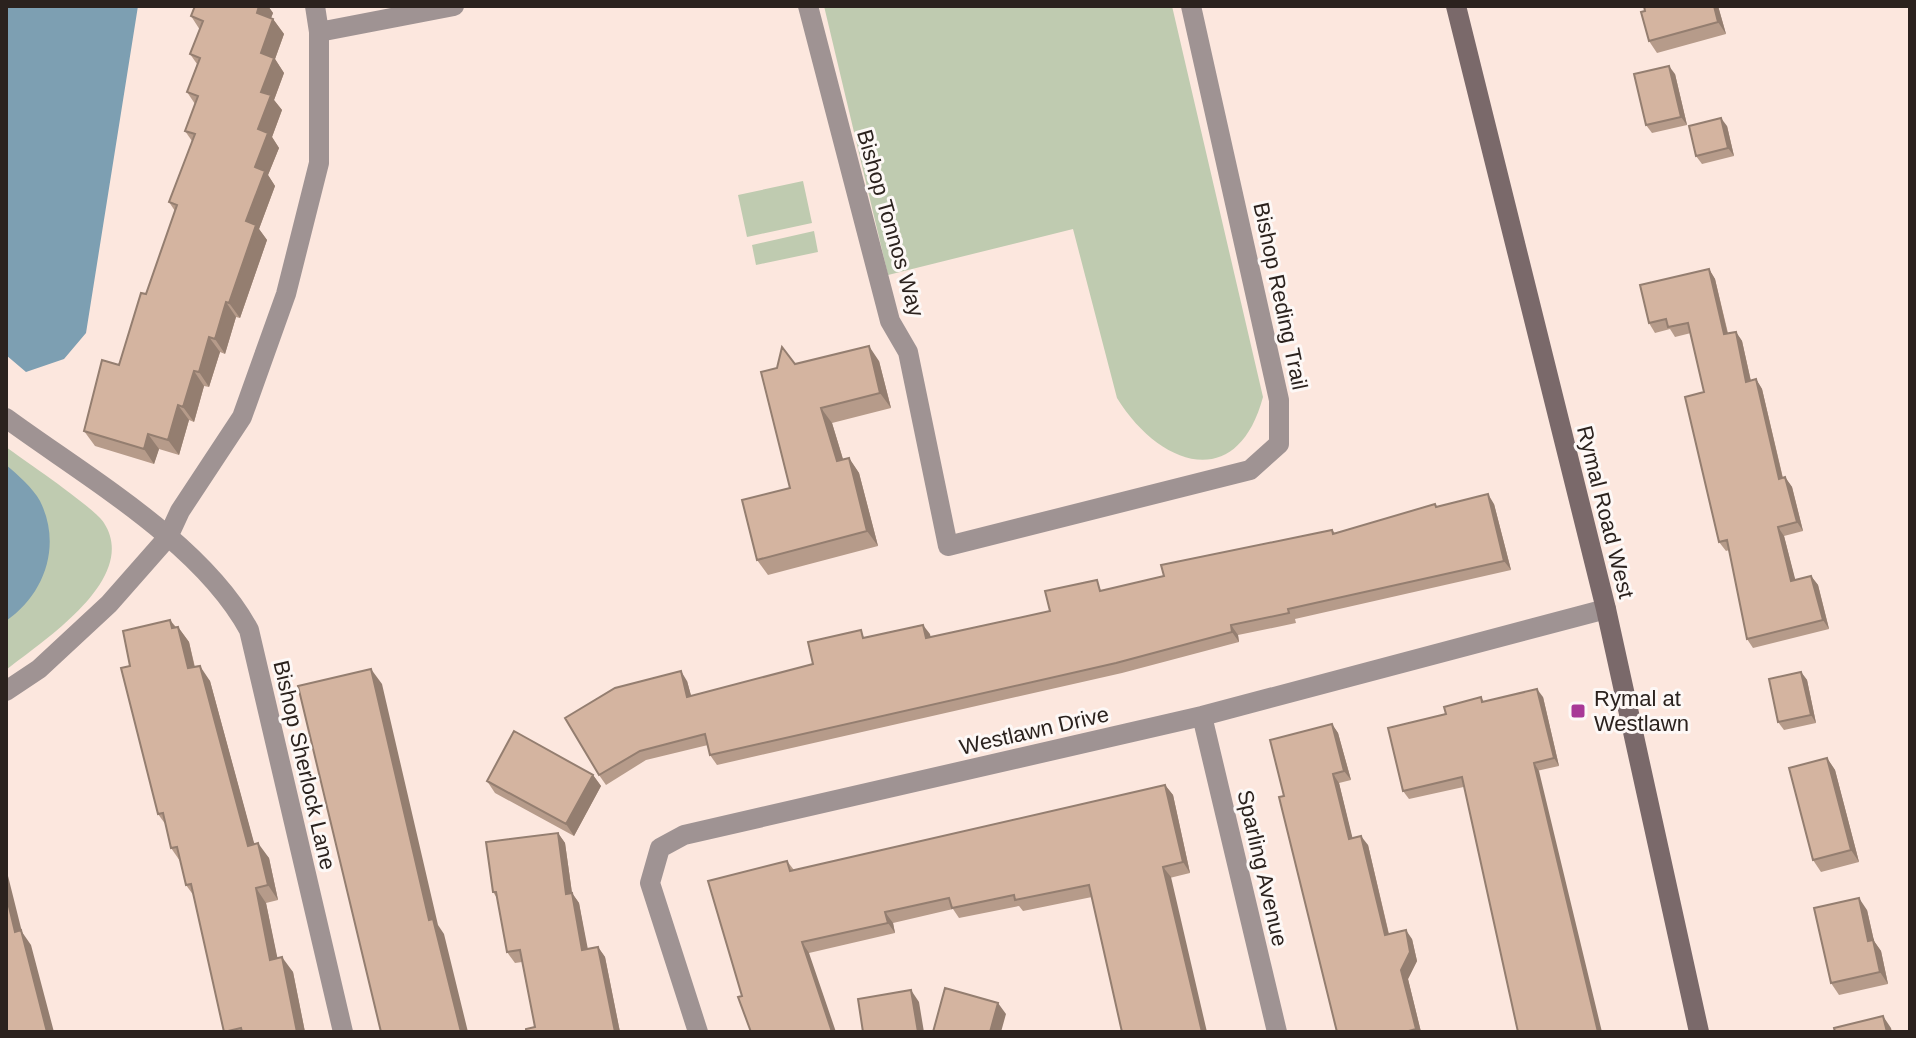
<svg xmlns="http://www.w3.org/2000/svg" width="1916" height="1038" viewBox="0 0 1916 1038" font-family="Arial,sans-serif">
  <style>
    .green { fill: #bfcbb0 }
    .water { fill: #7d9fb2 }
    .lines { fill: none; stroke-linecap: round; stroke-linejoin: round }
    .street { stroke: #9f9393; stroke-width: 20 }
    .secondary { stroke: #7a696a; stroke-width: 20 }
    .wall { fill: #b69b8a }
    .shaded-wall { fill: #947e70 }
    .building { fill: #d4b4a0; stroke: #947e70; stroke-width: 2 }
    .poi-dot { fill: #a83997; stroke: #fdf8f6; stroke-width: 3 }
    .labels { text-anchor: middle; stroke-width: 6; stroke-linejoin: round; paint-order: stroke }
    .street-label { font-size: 22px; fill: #2b221e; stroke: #fdf8f6 }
    .poi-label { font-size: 22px; fill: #2b221e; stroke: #fdf8f6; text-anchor: start }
  </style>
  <rect width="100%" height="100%" fill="#fce7de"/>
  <path class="green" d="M824,6H1172L1263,397C1237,494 1159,466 1117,398L1073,229L888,275Z
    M803,181L812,223L747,237L738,195Z
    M814,231L818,252L756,265L752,245Z
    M6,447C25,461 95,508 104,523C140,579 42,641 6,670Z"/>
  <path class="water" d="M6,6H138L86,333L64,359L26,372L6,355Z
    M6,465C17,474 33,488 40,501C62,545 45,594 6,621Z"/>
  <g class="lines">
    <path class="street" d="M808,6L890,321L908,352L948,546L1250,470L1279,444V400L1191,6
      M319,32L454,6
      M6,418C85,476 202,543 249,630L343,1032
      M6,691L39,669L109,604L168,537L180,511L242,417L286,294L319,163V32L315,6
      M1202,716L1277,1032
      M698,1032L650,883L660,848L684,835L1202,716L1606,609"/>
    <path class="secondary" d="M1456,6L1606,609L1699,1032"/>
  </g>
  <path class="wall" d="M195,6H268L273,13L271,18L273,19L284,34L275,59L284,73L274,100L282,110L272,137L279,148L268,175L275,186L259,229L267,240L240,318L236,317L225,354L220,352L209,387L204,386L194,422L189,420L179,455L159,449L154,464L95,446L84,431L119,365L146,294L175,211L169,202L192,141L185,131L195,104L187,92L197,64L190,54L200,30L191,16Z
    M1718,6L1726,34L1657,53L1649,41L1645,11Z
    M1675,74L1687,125L1652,133L1646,125Z
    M1727,126L1734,156L1702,164L1696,156Z
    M1709,269L1715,279L1728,333L1736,332L1742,341L1751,381L1756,379L1762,389L1783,478L1785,477L1792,487L1803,531L1784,536L1795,580L1811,576L1818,585L1829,629L1753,648L1747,639L1729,550L1726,551L1719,542L1704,392L1691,333L1675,337L1670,329L1655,333L1649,323Z
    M879,361L891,408L832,423L843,459L849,458L859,473L878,546L768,575L757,560L790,488L795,364Z
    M1494,504L1511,570L1295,619L1296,623L1238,635L1239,642L1122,673L717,765L710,755L708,745L646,760L606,785L599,775L687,681L691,696L813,664L866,637L923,625L930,637L1050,611L1104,590L1164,576L1332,530L1335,533L1438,507Z
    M170,620L176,627H178L189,642L195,667L210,681L254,844L269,858L278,900L266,903L277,958L293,972L305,1032H224L194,896L186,885L180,861L171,848L166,825L158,814L130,666Z
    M1801,672L1807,680L1816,723L1784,730L1778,722Z
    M1481,697L1484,702L1543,697L1559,766L1409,799L1403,791L1446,714Z
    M1332,724L1338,733L1351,780L1339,783L1352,838L1368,845L1389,934L1412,939L1417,961L1408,979L1421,1032H1337Z
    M1827,758L1835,770L1859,862L1821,872L1813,860Z
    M593,775L601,786L574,836L495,793L487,781Z
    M1165,785L1173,795L1190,873L1092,897L1023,911L1019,906L959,918L953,909L893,923L895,933L809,953L742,996L787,861L794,870Z
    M558,833L565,843L572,893L579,903L587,949L598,947L605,957L620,1032H526L535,1027L522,962L515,963L507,952L497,898L493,892Z
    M1867,910L1874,941L1881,951L1888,984L1839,995L1831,983Z"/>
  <path class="shaded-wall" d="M259,6H268L273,13L267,28L257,13Z
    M1714,6H1718L1726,34L1718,22Z
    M273,19L284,34L275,59L284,73L274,100L282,110L272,137L279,148L268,175L275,186L259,229L267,240L240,318L229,303L255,167L258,129L261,53Z
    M1669,66L1675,74L1687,125L1681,117Z
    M1721,118L1727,126L1734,156L1728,148Z
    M1709,269L1715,279L1730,344L1724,334Z
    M226,302L236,317L225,354L215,339Z
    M1736,332L1742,341L1753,391L1746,382Z
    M209,337L220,352L209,387L199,372Z
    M869,346L879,361L891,408L880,393Z
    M194,371L204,386L194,422L183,407Z
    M1756,379L1762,389L1785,488L1779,479Z
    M178,405L189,420L179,455L168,440Z
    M821,408L832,423L848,476L837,461Z
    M148,434L159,449L154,464L144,449Z
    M849,458L859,473L878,546L867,531Z
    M1785,477L1792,487L1803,531L1797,522Z
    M1488,494L1494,504L1511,570L1504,561Z
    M1778,527L1784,536L1798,590L1791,581Z
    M1811,576L1818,585L1829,629L1823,620Z
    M170,620L180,634L178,627L189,642L198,683L188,668Z
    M923,625L930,634L933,647L926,638Z
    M1231,625L1238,635L1239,642L1232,632Z
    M200,666L210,681L259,861L248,846Z
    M371,669L382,684L438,925L444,934L468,1032H461L429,920Z
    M681,671L687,681L694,706L687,697Z
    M1801,672L1807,680L1816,723L1811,715Z
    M1537,689L1543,697L1559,766L1554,758Z
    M1332,724L1338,733L1351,780L1344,771Z
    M1827,758L1835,770L1859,862L1851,850Z
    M1534,763L1539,771L1602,1032H1598Z
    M1333,774L1339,783L1355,848L1349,839Z
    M593,775L601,786L574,836L566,824Z
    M1165,785L1173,795L1190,873L1183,862Z
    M558,833L565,843L572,893L579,903L590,960L582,950L566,894Z
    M1361,836L1368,845L1391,944L1385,935Z
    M258,843L269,858L278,900L268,885Z
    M1163,867L1171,877L1207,1032H1202Z
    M6,868L22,932L31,945L54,1032H47L15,932L6,894Z
    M256,888L266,903L281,975L270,960Z
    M1859,898L1867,910L1874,941L1881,951L1888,984L1880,972L1868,941Z
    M885,912L893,923L895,933L888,923Z
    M1406,930L1412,939L1417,961L1408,979L1421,1032H1419L1416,1029L1401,970Z
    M802,942L809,953L836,1032H832Z
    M598,947L605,957L620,1032H615Z
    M282,957L293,972L305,1032H297Z
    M911,990L919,1002L924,1032H918Z
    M998,1003L1006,1014L1001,1032H990Z
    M1883,1016L1891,1028L1892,1032H1887Z"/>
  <path class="building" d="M195,6H259L257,13L273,19L261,53L274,58L261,92L271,95L258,129L268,133L255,167L265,171L246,221L256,225L229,303L226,302L215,339L209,337L199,372L194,371L183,407L178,405L168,440L148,434L144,449L84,431L102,360L119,365L141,293L146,294L177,205L169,202L195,134L185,131L198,96L187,92L200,58L190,54L203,21L191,16Z
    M1644,6H1714L1718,22L1649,41L1641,12L1645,11Z
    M1669,66L1681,117L1646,125L1634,74Z
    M1721,118L1728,148L1696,156L1689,126Z
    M1709,269L1724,334L1736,332L1746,382L1756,379L1779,479L1785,477L1797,522L1778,527L1791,581L1811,576L1823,620L1747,639L1727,540L1719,542L1685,397L1704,392L1688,323L1668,327L1666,319L1649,323L1640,285Z
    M869,346L880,393L821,408L837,461L849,458L867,531L757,560L742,500L790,488L761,372L777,368L782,347L795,364Z
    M1488,494L1504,561L1288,609L1289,613L1231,625L1232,632L1116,663L710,755L705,734L640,751L599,775L565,718L615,688L681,671L687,697L813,664L808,642L861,630L863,638L923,625L926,638L1050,611L1045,591L1097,580L1100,591L1164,576L1161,565L1332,530L1333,534L1435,504L1436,507Z
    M170,620L172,628L178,627L188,668L200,666L248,846L258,843L268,885L256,888L270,960L282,957L297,1032H242L241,1028L224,1032L191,884L186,885L177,847L171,848L163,813L158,814L121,668L130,666L123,631Z
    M371,669L429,920L433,919L461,1032H381L298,686Z
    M1801,672L1811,715L1778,722L1769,679Z
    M1537,689L1554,758L1534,763L1598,1032H1518L1462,777L1403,791L1388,728L1446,714L1444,707L1481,697L1482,702Z
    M1332,724L1344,771L1333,774L1349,839L1361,836L1385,935L1406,930L1410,952L1401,970L1416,1029L1405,1032H1337L1279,797L1284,796L1270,740Z
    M514,731L593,775L566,824L487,781Z
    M1827,758L1851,850L1813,860L1789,768Z
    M1165,785L1183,862L1163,867L1202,1032H1122L1089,885L1015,900L1014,895L952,908L949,898L885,912L888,923L802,942L832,1032H751L738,997L742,996L708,881L787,861L790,871Z
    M558,833L566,894L572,893L582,950L598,947L615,1032H526V1029L535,1027L520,950L507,952L496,892H493L486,842Z
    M6,894L15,932L21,930L47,1032H6Z
    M1859,898L1868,941L1873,940L1880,972L1831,983L1814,908Z
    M945,988L998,1003L990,1032H933Z
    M911,990L918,1032H863L858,999Z
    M1883,1016L1887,1032H1835L1834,1028Z"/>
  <rect class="poi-dot" x="1570" y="703" width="16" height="16" rx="4"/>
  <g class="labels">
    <g class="street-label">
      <text transform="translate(891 223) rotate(74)" y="8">Bishop Tonnos Way</text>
      <text transform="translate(1281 296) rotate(78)" y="8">Bishop Reding Trail</text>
      <text transform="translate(1606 512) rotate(76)" y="8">Rymal Road West</text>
      <text transform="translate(1034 730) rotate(-13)" y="8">Westlawn Drive</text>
      <text transform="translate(305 765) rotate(77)" y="8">Bishop Sherlock Lane</text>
      <text transform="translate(1263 868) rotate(77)" y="8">Sparling Avenue</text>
    </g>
    <g class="poi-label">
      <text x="1594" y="706">Rymal at<tspan x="1594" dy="25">Westlawn</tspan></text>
    </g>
  </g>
  <rect width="1916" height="1038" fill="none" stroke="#2b221e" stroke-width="16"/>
</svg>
